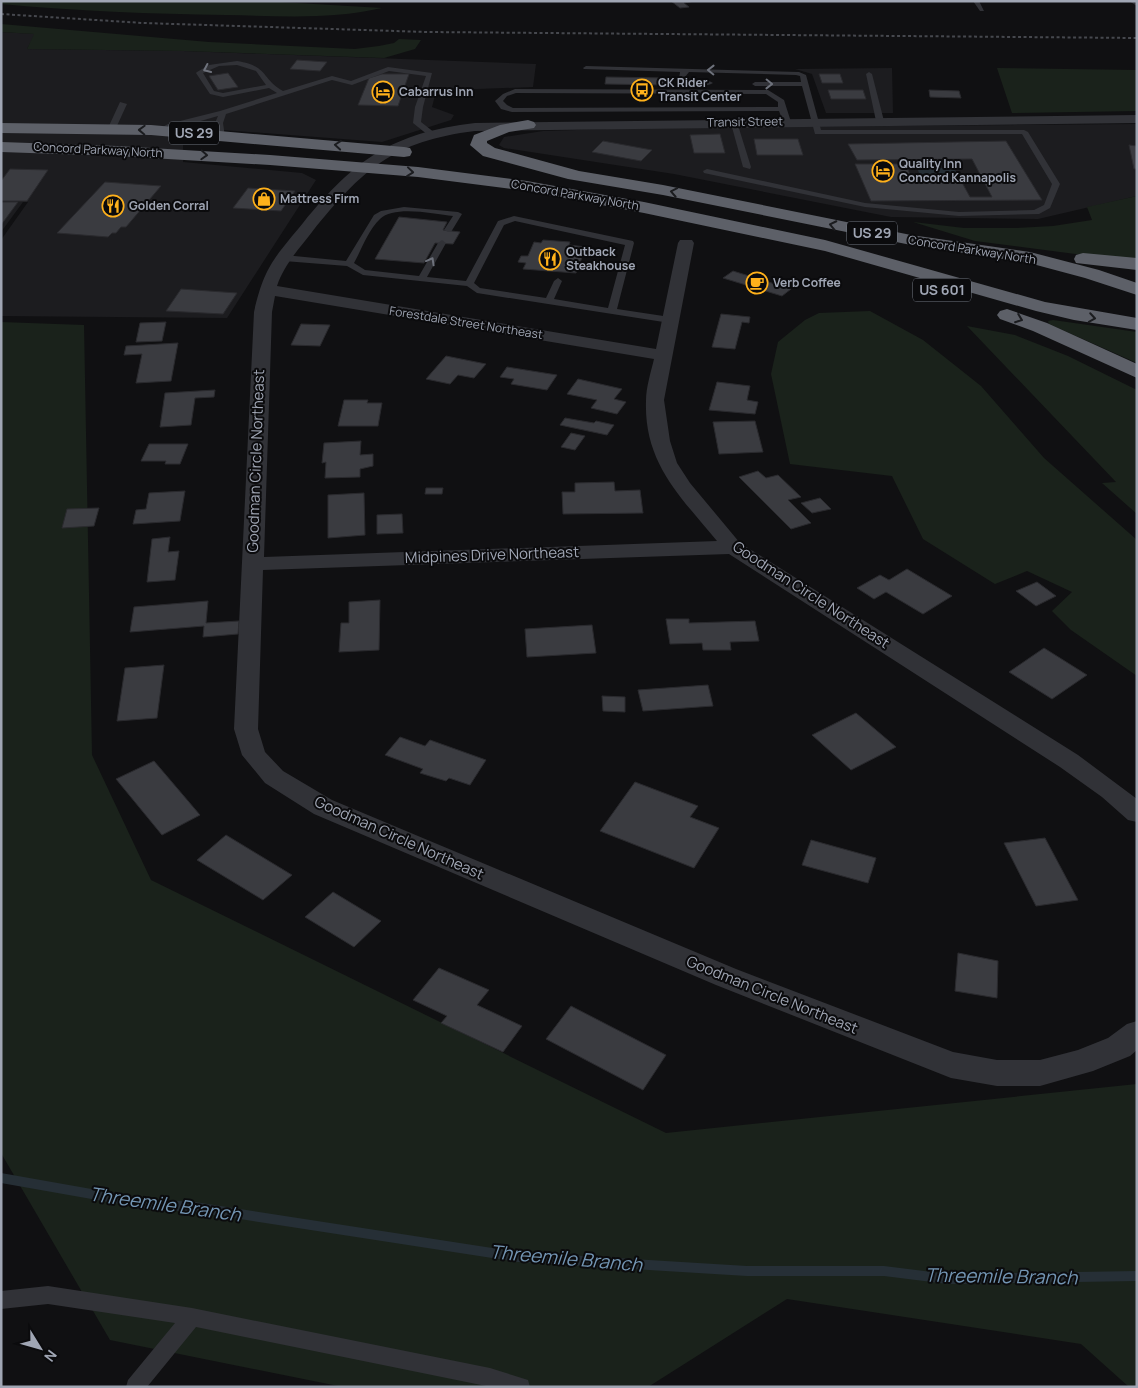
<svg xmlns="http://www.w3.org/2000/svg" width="1138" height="1388" viewBox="0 0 1138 1388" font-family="Manrope,sans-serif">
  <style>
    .built { fill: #1c1c1f }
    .green { fill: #1a221b }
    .water { fill: #262f36 }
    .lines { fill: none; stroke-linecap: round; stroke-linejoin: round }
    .stream { fill: #262f36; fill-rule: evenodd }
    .building { fill: #3a3b40; stroke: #2a2a2e }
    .lane { fill: #313237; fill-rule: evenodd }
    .street { fill: #313237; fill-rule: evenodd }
    .highway { fill: #5d6068; fill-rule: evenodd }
    .rail { stroke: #46484e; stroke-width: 2; stroke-dasharray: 3 2.5; stroke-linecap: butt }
    .oneway { stroke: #6e727c }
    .oneway2 { stroke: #1b1c1f }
    .labels { text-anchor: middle; stroke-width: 4; stroke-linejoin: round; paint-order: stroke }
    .far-poi-label { font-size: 12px; font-weight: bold; fill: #a0a6b4; stroke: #0b0b0d; text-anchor: start }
    .far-street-label { font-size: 12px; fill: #a0a6b4; stroke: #0b0b0d }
    .shield { fill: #0b0b0d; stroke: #737882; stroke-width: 1 }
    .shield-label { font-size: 14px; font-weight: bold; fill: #a0a6b4 }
    .street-label { font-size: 15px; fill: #a0a6b4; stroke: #0b0b0d }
    .near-water-label { font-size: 19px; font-style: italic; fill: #7395b3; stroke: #0b0b0d }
  </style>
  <rect width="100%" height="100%" fill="#101012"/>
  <path class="built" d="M1,32L35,34L27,49L184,51L536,64L533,87L477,89L437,88L432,107L454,115L451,120L382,142L183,127V162L302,173L316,180L227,318L1,316V240L28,202H23L1,232Z
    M892,68L893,113H826L812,74L795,69Z
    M1137,124V196L1038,219L891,217L674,174L504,148L499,145L504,137L543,131L643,128Z"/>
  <path class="green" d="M1,1H263L382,8C328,20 281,16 226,15C151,14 76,11 1,4Z
    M1,24L209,42L355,49L379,46L394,43L399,39L421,40L415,49L384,58L184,51L27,49L34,34L1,32Z
    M997,68L1137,70V111L1012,113Z
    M1137,196V262L975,241L913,222L964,228H1016L1053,226L1092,220L1087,207Z
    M870,311L923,340L981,386L1044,458L1137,540V676L1071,630L1052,611L1072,592L1027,571L995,584L923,539L892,476L790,464L771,374L778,342L805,320L819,313Z
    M1053,320L1137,332V363L1049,324L1048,321Z
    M1,322L84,325L92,755L151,880L666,1133L1137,1084V1387H1129L1081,1344L787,1299L648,1387H343L110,1340L1,1153Z
    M967,326L1015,335L1068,356L1137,390V514L1102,483L1116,482Z"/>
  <path class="water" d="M917,168H954L958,175H920Z"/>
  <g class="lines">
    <path class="stream" d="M1,1173L148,1199L195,1202L518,1252L747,1266H884L948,1274L1137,1271V1281L948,1284L884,1276H747L518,1262L195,1212L148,1209L1,1183Z"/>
  </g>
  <path class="building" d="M671,1H695L684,3L689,7L680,8Z
    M297,60L327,62L320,71L290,69Z
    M228,73L238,87L218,90L209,76Z
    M382,74H409L398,106L358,105L369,78Z
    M819,74H840L843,83H822Z
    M606,77L666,78L665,85L605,84Z
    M828,90H863L866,99H831Z
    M929,90L959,91L961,98L930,97Z
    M720,134L725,153H694L690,135Z
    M754,139H798L803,155H757Z
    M603,141L652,150L641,161L592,152Z
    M1006,141L1042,200L871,201L855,164H906L911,178L959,177L970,197H992L972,159L857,160L848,144Z
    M1129,145L1137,146V169H1134Z
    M10,169L48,170L27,201H1V181Z
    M105,182L161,186L126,227H121L116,233H112L108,237L57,233Z
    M248,188L295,191L281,211L233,208Z
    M1,202H18L1,225Z
    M399,217L447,222L443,230L460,232L453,244L435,243L424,263L375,259Z
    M543,240L570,242L569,245L586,247L576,273L523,269L526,263L518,262L521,256H528L534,242L541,243Z
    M733,271L791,289L782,296L723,278Z
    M181,289L237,293L223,314L166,311Z
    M721,314L750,317L749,323L742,322L735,349L712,347Z
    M166,322L162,341L136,342L140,323Z
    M301,324L330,325L320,346L291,345Z
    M178,343L171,381L136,383L142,354L124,355L126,346Z
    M446,356L486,364L474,378L458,375L450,384L426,379Z
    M507,367L557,375L547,390L511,384L514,379L500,377Z
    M578,379L622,389L614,399L626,402L617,414L591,408L597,400L567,394Z
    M717,382L750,386L747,400L758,402L755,414L709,410Z
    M215,390L214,397L195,398L191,425L160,427L165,393Z
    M344,400H368L367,403H382L378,426H338Z
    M565,418L594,423L596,421L614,425L607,435L560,425Z
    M755,421L763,452L719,454L713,422Z
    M571,433L585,436L575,450L561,447Z
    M361,441L360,455L373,454V466L360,469V477L325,478L326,462L322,463L324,443Z
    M149,444H188L180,464H165L166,461H141Z
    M758,471L766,478L778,475L801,497L788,500L811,523L791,529L739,477Z
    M614,482L615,491L640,490L643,513L563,514L562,492H575V483Z
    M426,488H443L442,494H425Z
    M185,491L180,521L133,524L136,510L146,509L149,493Z
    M364,493L365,535L328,538V495Z
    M820,498L831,509L812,513L801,503Z
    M99,508L94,526L62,528L67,509Z
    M402,514L403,533L377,534V515Z
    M170,537L168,552L179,551L175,580L147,582L152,539Z
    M907,569L952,596L923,614L886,592L874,599L857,588L880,575L889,580Z
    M1037,582L1056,596L1036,606L1016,591Z
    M380,600L379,650L339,652L341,623H349V602Z
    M208,601L206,623L239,621L238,634L203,637L204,626L130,632L134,607Z
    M666,619H689V623L755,621L759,641L730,642L731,650H703L702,643L670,644Z
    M592,625L596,653L527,657L525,629Z
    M1044,648L1087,675L1052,699L1009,672Z
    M164,665L157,718L117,721L125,668Z
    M708,685L713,706L643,711L638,690Z
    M602,696L625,697V712L603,711Z
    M856,713L896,747L851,770L812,735Z
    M400,737L425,746L430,740L486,760L470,785L449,778L446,781L420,773L423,769L385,755Z
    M154,761L200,815L162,835L116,779Z
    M635,782L698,806L690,817L719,828L694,868L600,831Z
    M226,835L292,875L263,900L197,860Z
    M1045,838L1078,900L1036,906L1004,843Z
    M811,840L876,858L868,883L802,865Z
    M333,892L381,921L354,947L305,917Z
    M958,953L998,961L997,998L955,991Z
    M439,968L489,990L477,1005L522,1026L503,1052L441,1023L447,1016L413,1000Z
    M571,1006L666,1055L643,1090L546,1039Z"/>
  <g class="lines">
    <path class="lane" d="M973,1H979L984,11H980Z
      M1129,1H1137V6Z
      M237,61C269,66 261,79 283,91L332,76L351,81L388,67L432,73L423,107L421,122L435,133L428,135L413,123L415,107L426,76L389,71L352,85L332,80L226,114L223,123L225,137L218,135L215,123L218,116L159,133V129L168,124L220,111L277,93L269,88L223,97L210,94L196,73L197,72L209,65ZM237,65L256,71L266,85L223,93L214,91L203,73L219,66Z
      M586,66L799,72L806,75L821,130H1024L1028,132L1060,184L1050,208L1039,214L959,216L865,207L704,173L703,171L707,169L865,203L959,212L1034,210L1044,205L1052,184L1022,134H815L802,86H755L752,84L755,82H801L800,76L796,75L689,72L685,77C694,81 706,78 713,83C703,89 689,84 679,79L680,72L584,69L583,68Z
      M869,72L872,74L884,121L880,123L876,121L866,74Z
      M515,89L768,90L784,100L791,122L784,124L779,111L512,112L501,109L495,101L503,94ZM516,93L766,94L778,102V107L513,108L507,105L503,101L507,96Z
      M120,102L127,104L116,128L109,130L108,128Z
      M730,120L737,122L751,167L750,169L743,167Z
      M404,207L458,212L462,214L451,232H448L444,230L453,216C434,214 394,205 380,219C368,230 362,249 354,263L365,270L419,276L438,243L442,240L446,243L427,277L466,281L498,221L514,216L633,241L634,243L617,309L670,317L675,320L670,323L477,293L467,286L363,275L347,266L284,261L280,258L284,255L346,261L374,215L381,211ZM515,221L625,245L608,308L554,299L562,281L558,278L554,281L546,298L480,288L474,283L504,225Z
      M48,1286L192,1308L490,1368L528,1380L530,1387H491L196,1327L147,1387H126L128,1380L175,1323L48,1304L1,1309V1291Z"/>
    <path class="street" d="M1137,115V123L475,131C393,141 362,170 312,232C298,250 284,265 277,286L656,349L678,243L680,240H692L694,243L664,400L670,441L677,463L690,483L740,543L1078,755L1137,799V822L1128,820L1102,797L1060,767L729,554L263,570L258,729L265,752L283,771L332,800L736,969L953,1052L997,1060H1040L1078,1050L1108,1038L1127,1024L1137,1021V1050L1130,1056L1093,1071L1040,1086H997L951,1078L716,985L314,814L265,783L242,755L234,729L254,312C264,267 275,257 303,223C355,159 392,133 475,123ZM275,296L654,359C651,372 646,387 646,401C644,463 680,496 717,541L264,557L272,312Z"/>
    <path class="highway" d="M528,120L534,122L536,125L534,128L509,132L487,141V143L495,148L579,171L663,185L911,235L1030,252L1099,270L1137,283V295L1085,278L1029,263L911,245L663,195L568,179L483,156L470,145L474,135L500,125Z
      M1,123L151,125L404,147L410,148L412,152L410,156L404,157L151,135L1,133Z
      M1,142L117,146L270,155L418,167L527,181L644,202L825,240L1045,302L1137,318V330L1074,320L1036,311L825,251L644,213L527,191L418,177L270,165L117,156L1,152Z
      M1083,253L1137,258V270L1076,263L1074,259L1076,255Z
      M1007,309L1047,323L1137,364V378L1033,331L1000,319L997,315L1000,311Z"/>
    <path class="rail" d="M1,14L143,23L427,32L1137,38"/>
  </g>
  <defs><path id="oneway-chevron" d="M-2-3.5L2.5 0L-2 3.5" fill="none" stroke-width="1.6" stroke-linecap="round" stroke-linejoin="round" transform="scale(1.25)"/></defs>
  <g class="oneway">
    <use href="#oneway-chevron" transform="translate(207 69) rotate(155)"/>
    <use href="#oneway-chevron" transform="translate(711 70) rotate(-179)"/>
    <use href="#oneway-chevron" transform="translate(769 84) rotate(1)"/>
    <use href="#oneway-chevron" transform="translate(431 261) rotate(-61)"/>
  </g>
  <g class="oneway2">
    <use href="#oneway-chevron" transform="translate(142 130) rotate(-178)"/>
    <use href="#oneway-chevron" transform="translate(338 145) rotate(-175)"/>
    <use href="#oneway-chevron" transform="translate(204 155) rotate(3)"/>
    <use href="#oneway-chevron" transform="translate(410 172) rotate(6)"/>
    <use href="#oneway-chevron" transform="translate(674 192) rotate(-169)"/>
    <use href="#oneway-chevron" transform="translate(833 225) rotate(-168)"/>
    <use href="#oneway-chevron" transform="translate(1092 318) rotate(9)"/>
    <use href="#oneway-chevron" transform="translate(1019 319) rotate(21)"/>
  </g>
  <defs>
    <g id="bus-ring" transform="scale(1.125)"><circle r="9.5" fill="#0b0b0d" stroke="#ffb11b" stroke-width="1.5"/><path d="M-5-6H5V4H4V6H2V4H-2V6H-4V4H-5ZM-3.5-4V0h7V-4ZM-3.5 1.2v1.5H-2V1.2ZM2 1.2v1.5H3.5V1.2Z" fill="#ffb11b"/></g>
    <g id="hotel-ring" transform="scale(1.125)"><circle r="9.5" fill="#0b0b0d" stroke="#ffb11b" stroke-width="1.5"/><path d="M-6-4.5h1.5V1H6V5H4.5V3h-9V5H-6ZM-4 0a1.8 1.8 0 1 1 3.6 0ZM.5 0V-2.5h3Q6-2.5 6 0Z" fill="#ffb11b"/></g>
    <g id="shop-ring" transform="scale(1.125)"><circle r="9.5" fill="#0b0b0d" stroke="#ffb11b" stroke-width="1.5"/><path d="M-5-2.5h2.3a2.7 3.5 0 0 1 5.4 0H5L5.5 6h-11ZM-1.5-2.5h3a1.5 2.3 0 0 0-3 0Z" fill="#ffb11b"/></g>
    <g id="restaurant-ring" transform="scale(1.125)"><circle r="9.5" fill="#0b0b0d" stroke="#ffb11b" stroke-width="1.5"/><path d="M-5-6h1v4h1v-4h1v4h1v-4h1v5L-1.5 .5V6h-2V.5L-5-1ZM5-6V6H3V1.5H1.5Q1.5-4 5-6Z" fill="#ffb11b"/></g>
    <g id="cafe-ring" transform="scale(1.125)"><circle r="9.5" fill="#0b0b0d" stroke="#ffb11b" stroke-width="1.5"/><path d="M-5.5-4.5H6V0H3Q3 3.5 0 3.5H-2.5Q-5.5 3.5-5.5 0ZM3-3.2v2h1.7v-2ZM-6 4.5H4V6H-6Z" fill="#ffb11b"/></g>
  </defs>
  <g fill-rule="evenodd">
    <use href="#bus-ring" x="642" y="90"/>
    <use href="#hotel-ring" x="383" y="92"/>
    <use href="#hotel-ring" x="883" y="171"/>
    <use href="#shop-ring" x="264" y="199"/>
    <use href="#restaurant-ring" x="113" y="206"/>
    <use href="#restaurant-ring" x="550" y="259"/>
    <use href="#cafe-ring" x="757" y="283"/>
  </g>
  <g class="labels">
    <g class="far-poi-label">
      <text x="658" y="87">CK Rider<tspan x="658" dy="14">Transit Center</tspan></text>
      <text x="399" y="96">Cabarrus Inn</text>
      <text x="899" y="168">Quality Inn<tspan x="899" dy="14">Concord Kannapolis</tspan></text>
      <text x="280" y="203">Mattress Firm</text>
      <text x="129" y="210">Golden Corral</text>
      <text x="566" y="256">Outback<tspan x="566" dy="14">Steakhouse</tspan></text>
      <text x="773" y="287">Verb Coffee</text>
    </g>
    <g class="far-street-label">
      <text transform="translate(745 122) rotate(-1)" y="4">Transit Street</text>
      <text transform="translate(98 150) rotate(3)" y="4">Concord Parkway North</text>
      <text transform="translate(575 195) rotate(10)" y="4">Concord Parkway North</text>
      <text transform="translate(972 250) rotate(9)" y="4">Concord Parkway North</text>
      <text transform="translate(466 323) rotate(9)" y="4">Forestdale Street Northeast</text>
    </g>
    <g class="shield">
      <rect x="169" y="121.5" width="50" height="23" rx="4"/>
      <rect x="847" y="221.5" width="50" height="23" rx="4"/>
      <rect x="913" y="278.5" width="58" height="23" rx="4"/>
    </g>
    <g class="shield-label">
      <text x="194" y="138">US 29</text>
      <text x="872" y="238">US 29</text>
      <text x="942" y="295">US 601</text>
    </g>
    <g class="street-label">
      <text transform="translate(256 461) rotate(-88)" y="5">Goodman Circle Northeast</text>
      <text transform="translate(492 555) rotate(-2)" y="5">Midpines Drive Northeast</text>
      <text transform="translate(811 595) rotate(33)" y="5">Goodman Circle Northeast</text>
      <text transform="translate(399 838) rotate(24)" y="5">Goodman Circle Northeast</text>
      <text transform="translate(772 995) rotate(22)" y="5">Goodman Circle Northeast</text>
    </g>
    <g class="near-water-label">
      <text transform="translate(165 1204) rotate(8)" y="7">Threemile Branch</text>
      <text transform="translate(566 1258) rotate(5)" y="7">Threemile Branch</text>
      <text transform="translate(1001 1276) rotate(1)" y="7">Threemile Branch</text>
    </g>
  </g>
  <rect width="1138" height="1388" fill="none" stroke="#a0a6b4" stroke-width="5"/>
  <g transform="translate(40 1348) rotate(127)" stroke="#0b0b0d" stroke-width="4" paint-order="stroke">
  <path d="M0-4L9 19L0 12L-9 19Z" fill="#a0a6b4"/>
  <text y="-8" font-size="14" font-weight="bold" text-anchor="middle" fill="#a0a6b4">N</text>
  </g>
</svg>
